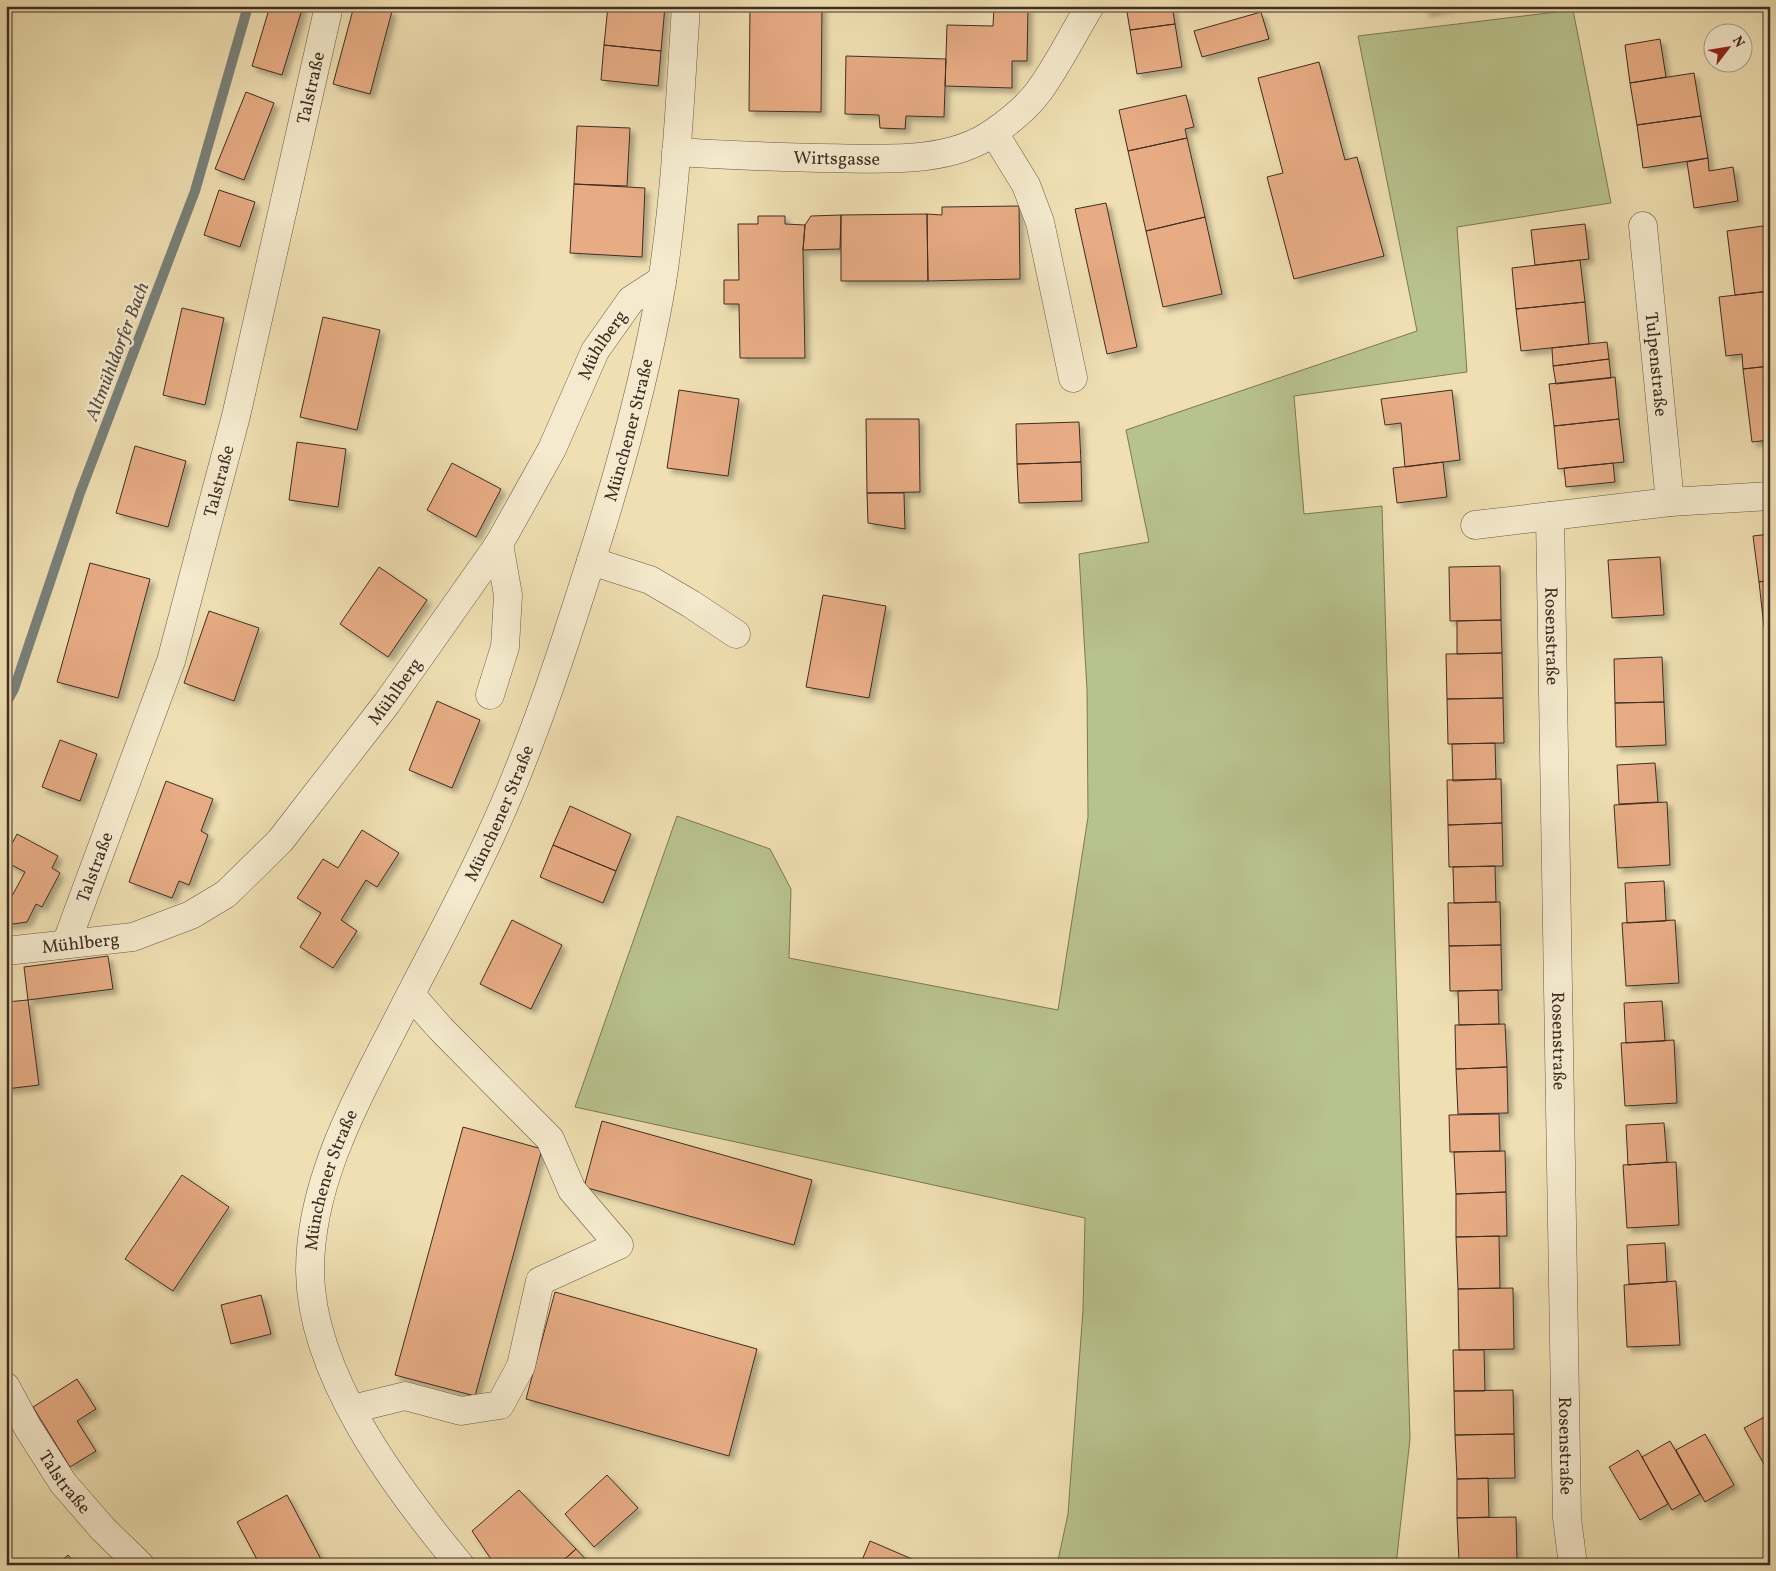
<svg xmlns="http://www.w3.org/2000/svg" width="1776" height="1571" viewBox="0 0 1776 1571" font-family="Vollkorn,serif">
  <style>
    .green { fill: #b8c28d; stroke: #7c7858 }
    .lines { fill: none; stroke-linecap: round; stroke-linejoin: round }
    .stream { stroke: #79827c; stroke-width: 10 }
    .building { fill: #e7ac84; stroke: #3f2d24; filter: url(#shadow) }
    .minor-casing { stroke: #6b5a48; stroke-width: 29 }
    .minor { stroke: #f5eacd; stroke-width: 28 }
    .labels { text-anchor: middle; stroke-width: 5; stroke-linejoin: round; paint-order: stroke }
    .street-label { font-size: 18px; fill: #3f2d24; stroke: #f5eacd }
    .water-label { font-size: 19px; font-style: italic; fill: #575049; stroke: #f5eacd }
  </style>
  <defs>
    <filter id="shadow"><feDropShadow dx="4.5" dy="4.5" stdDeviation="2.5" flood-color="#0004"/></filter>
  </defs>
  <rect width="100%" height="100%" fill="#efdfb2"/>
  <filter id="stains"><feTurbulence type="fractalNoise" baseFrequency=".004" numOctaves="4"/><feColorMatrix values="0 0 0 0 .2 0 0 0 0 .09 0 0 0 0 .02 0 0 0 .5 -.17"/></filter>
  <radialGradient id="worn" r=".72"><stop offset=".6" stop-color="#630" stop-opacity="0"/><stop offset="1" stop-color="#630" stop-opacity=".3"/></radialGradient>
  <path class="green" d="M1573,10L1611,203L1457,227L1467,372L1294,396L1304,514L1382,506L1410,1439L1396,1565H1057L1068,1514L1083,1310L1085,1218L575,1107L677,816L770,849L791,889L789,958L1058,1010L1088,817L1087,689L1079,554L1149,542L1126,430L1417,331L1358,36Z"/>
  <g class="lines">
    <path class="stream" d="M6,704L14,689L80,493L195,191L248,6"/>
  </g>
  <path class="building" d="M270,6H303L282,75L252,66Z
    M354,6H376L392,11L370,94L333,84Z
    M608,6H665L661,51L604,45Z
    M750,6H822L821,112L749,111Z
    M994,6H1028L1027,61H1012V88L945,86L947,25L993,26Z
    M1126,6H1172L1175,24L1130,30Z
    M1424,6H1452L1426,12Z
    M1261,12L1269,39L1202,57L1194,31Z
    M1175,24L1182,67L1137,74L1130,30Z
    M1660,39L1666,77L1630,83L1625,45Z
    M604,45L661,51L658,86L601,80Z
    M846,56L946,59L944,117L906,116L905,129L880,128L879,115L845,114Z
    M1319,62L1345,160L1357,157L1384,256L1294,279L1267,177L1283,173L1258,78Z
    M1694,73L1701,116L1637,125L1630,83Z
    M246,92L274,103L244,180L215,169Z
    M1186,95L1194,127L1185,129L1187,138L1128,151L1119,110Z
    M1701,116L1708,158L1643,168L1637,125Z
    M577,126L630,128L627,186L574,184Z
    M1187,138L1205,217L1146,231L1128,151Z
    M1708,158L1709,171L1733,167L1738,201L1694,208L1687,162Z
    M574,184L645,188L642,257L570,253Z
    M219,190L255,202L240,247L204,235Z
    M1106,203L1137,347L1107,354L1075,209Z
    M1019,206L1020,279L928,281L927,214L942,215V207Z
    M927,214L928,281H841V215Z
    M841,215L840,249L803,250L805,225L811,216Z
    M758,216H785V224L805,225L803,250L805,358H740L739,304H724V280H739L738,224H758Z
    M1205,217L1222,294L1163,307L1146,231Z
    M1585,224L1589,259L1535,265L1531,230Z
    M1770,225V291L1735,295L1727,231Z
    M1580,260L1585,302L1516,309L1512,268Z
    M1770,291V366L1743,369L1742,354L1726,356L1719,297Z
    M1585,302L1589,344L1521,351L1516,309Z
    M182,308L224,318L205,405L163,395Z
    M323,317L380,330L357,430L300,417Z
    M1607,342L1609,359L1553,366L1552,348Z
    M1609,359L1611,378L1556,384L1553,366Z
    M1770,366V440L1752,442L1743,369Z
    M1615,377L1619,419L1554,426L1549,384Z
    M679,390L739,399L728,476L667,468Z
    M1452,390L1460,460L1405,467L1401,423L1385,425L1381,399Z
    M866,419H919L920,492L867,493Z
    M1619,419L1624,462L1558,469L1554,426Z
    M1079,422L1081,462L1017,464L1016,424Z
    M297,442L346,449L338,507L289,500Z
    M135,446L186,461L168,527L116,513Z
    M1081,462L1082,501L1019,503L1017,464Z
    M1443,462L1447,497L1397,503L1393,468Z
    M452,463L501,489L476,537L427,510Z
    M1613,463L1615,482L1566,487L1564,468Z
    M867,493H904L905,529L868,523Z
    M1770,534V580L1759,582L1753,536Z
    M1660,557L1664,615L1612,618L1608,560Z
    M90,563L150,579L118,698L57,682Z
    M1500,566L1501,620L1450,621L1449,567Z
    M379,567L427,600L388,657L340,624Z
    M1770,580V627H1764L1759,582Z
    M823,595L886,606L869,698L806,687Z
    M209,611L259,628L234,701L184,683Z
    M1501,620L1502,653L1457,654V621Z
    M1502,653L1503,698L1447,699L1446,654Z
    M1662,657L1664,702L1615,703L1614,659Z
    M1765,658H1770V702H1769Z
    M1503,698L1504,743L1448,744L1447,699Z
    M437,701L480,720L452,788L409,770Z
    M1664,702L1666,745L1616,747L1615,703Z
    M60,740L97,754L80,801L42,787Z
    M1495,743L1496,779L1453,781L1452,744Z
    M1655,763L1658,802L1619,804L1617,765Z
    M1501,779L1502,823L1448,825L1447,780Z
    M166,781L213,799L201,831L208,835L189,885L179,881L172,898L129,882Z
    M1667,802L1670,865L1618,868L1614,805Z
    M570,806L631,834L616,871L553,845Z
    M1502,823L1503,866L1449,867L1448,825Z
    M362,830L399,853L377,887L366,880L341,920L357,931L333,968L300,947L321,913L297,898L323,859L338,868Z
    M17,834L58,856L52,868L60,873L42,907L36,904L27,922L6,925V896H12L25,872L6,862V855Z
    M553,845L616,871L603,903L540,877Z
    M1495,866L1496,902L1454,903L1453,867Z
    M1664,881L1666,921L1627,923L1625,883Z
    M1500,902L1501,945L1449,946L1448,903Z
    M512,920L562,945L531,1009L480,984Z
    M1675,920L1679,983L1626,986L1622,923Z
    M1501,945L1502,990L1450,991L1449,946Z
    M108,956L113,989L28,1000L24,967Z
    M1498,990L1499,1024L1459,1025L1458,991Z
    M28,1000L39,1085L6,1089V1002Z
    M1662,1001L1665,1041L1626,1043L1624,1003Z
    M1505,1024L1507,1067L1456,1069L1455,1025Z
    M1766,1028H1770V1060Z
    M1674,1040L1677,1103L1625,1106L1621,1043Z
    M1507,1067L1508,1113L1458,1114L1456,1069Z
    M1499,1114L1500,1151L1450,1152L1449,1115Z
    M602,1121L812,1180L794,1245L584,1187Z
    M1664,1123L1667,1162L1628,1165L1626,1125Z
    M463,1127L542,1149L475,1396L395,1375Z
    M1505,1151L1506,1192L1456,1194L1454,1152Z
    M1676,1162L1679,1225L1627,1228L1623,1165Z
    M182,1175L229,1207L173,1291L125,1259Z
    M1506,1192L1507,1236L1456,1237V1194Z
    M1499,1236L1500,1288L1458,1289L1456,1237Z
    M1665,1243L1667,1282L1629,1284L1627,1245Z
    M1676,1281L1680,1345L1627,1347L1624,1285Z
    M1770,1284V1325L1765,1285Z
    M1513,1288L1514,1349L1459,1350L1458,1289Z
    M555,1292L757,1349L729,1456L526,1399Z
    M261,1295L271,1334L231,1344L221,1305Z
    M1453,1350H1484L1485,1391H1454Z
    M77,1379L96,1409L77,1421L96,1451L70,1467L33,1407Z
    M1513,1390L1514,1434L1455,1435L1454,1391Z
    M1770,1414V1475L1744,1428Z
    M1514,1434L1515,1478L1457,1479L1455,1435Z
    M1705,1434L1734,1485L1705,1502L1676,1450Z
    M1670,1441L1700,1494L1672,1510L1642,1457Z
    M1638,1450L1668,1504L1640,1520L1609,1467Z
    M607,1475L638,1508L594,1547L565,1514Z
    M1488,1478L1489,1517L1457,1518V1479Z
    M519,1490L576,1549L558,1565H495L472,1531Z
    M287,1495L324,1565H260L237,1522Z
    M1516,1517L1517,1560L1459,1561L1457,1518Z
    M870,1541L919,1562L918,1565H860Z
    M576,1549L591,1565H558Z
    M68,1555L76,1565H57Z
    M1517,1560V1565H1459V1561Z"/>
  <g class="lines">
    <g class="minor-casing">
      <g id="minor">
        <path d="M994,133L1026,185L1040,222L1073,378"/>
        <path id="s1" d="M676,152C724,155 772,157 820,158C875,158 947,166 994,132C1010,121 1028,106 1039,91C1058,65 1073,34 1090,6"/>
        <path id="s2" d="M1643,226L1670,502"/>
        <path id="s3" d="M1550,516L1567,1518L1573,1565"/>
        <path d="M1475,525L1670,502L1770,496"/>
        <path d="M591,561L650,580L691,604L736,634"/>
        <path d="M490,695L505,647L508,595L499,544"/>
        <path id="s4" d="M66,944L171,661L236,416L329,6"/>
        <path id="s5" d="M6,951L133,937L191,915L226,894L280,841L387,703L499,544L552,449L595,351L631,300L662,280"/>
        <path id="s6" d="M6,1387L28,1428L63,1483L103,1529L140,1565"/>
        <path d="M352,1409L405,1396L461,1411L500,1405L521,1366L540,1281L619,1245L572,1190L550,1139L441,1029L411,995"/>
        <path id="s7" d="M460,1565C396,1488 311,1375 310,1271C310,1178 360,1094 401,1013C443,931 488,850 521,764C548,696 570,627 592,558C621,467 646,376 662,282C676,191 680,98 686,6"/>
      </g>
    </g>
    <use href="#minor" class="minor"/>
  </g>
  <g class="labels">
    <g class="street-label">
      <text dy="6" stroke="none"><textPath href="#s4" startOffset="892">Talstraße</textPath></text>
      <text dy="6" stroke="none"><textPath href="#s1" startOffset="161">Wirtsgasse</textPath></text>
      <text dy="6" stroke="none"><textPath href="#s5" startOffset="900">Mühlberg</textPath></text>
      <text dy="6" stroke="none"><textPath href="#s2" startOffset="139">Tulpenstraße</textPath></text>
      <text dy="6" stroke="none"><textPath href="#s7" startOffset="1240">Münchener Straße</textPath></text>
      <text dy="6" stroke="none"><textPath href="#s4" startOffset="488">Talstraße</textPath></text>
      <text dy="6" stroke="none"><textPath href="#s3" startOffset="120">Rosenstraße</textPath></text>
      <text dy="6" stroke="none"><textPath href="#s5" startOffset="495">Mühlberg</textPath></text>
      <text dy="6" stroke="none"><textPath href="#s7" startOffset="835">Münchener Straße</textPath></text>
      <text dy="6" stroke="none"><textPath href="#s4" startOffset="82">Talstraße</textPath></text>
      <text dy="6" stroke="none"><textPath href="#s5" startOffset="75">Mühlberg</textPath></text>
      <text dy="6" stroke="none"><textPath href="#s3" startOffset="525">Rosenstraße</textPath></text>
      <text dy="6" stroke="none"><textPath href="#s7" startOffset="430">Münchener Straße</textPath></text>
      <text dy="6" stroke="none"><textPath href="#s3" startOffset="930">Rosenstraße</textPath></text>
      <text dy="6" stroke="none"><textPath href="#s6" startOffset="112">Talstraße</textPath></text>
    </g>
    <g class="water-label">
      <text transform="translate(116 351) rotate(-69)" y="7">Altmühldorfer Bach</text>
    </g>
  </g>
  <rect width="1776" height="1571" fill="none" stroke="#efdfb2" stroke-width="25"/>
  <rect x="8" y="8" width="1761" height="1556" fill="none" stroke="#3f2d24" stroke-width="2.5"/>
  <rect x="12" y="12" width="1751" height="1546" fill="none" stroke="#3f2d24"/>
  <g transform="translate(1728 48) rotate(59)"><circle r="24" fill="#f5eacd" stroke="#ac9e89"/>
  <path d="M0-4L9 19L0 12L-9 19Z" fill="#8f2418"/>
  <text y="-8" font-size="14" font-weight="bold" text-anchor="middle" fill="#3f2d24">N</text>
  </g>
  <rect width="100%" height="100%" filter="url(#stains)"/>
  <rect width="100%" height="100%" fill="url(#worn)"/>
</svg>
